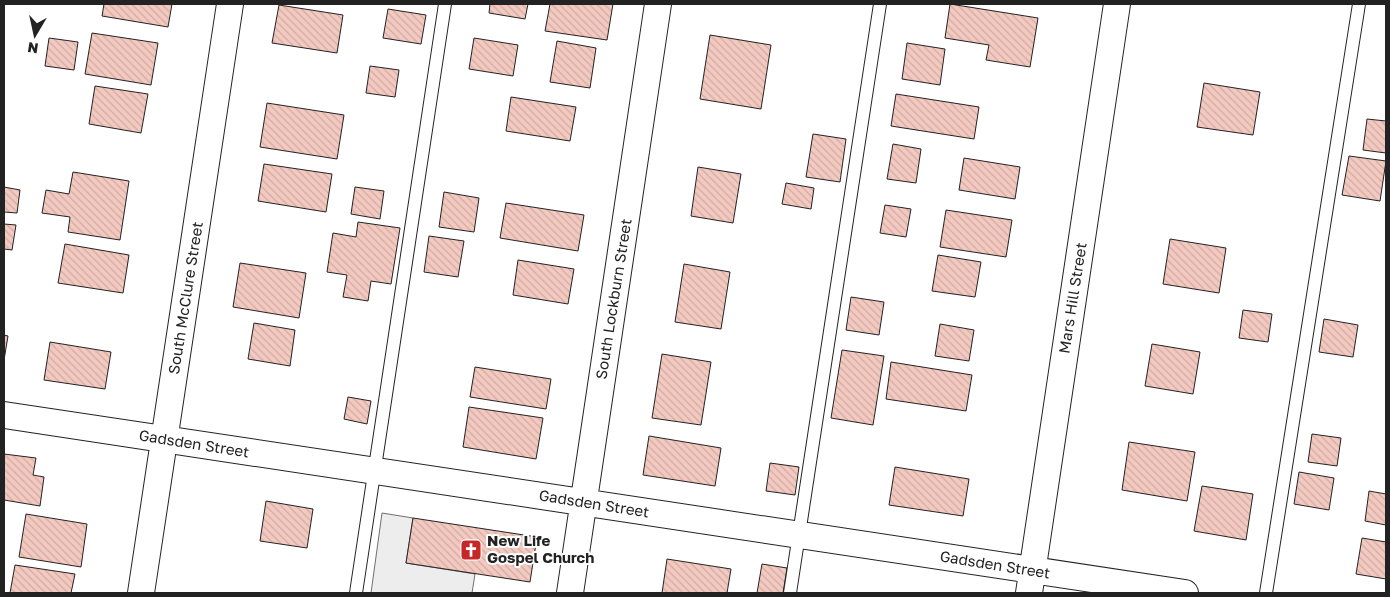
<svg xmlns="http://www.w3.org/2000/svg" width="1390" height="597" viewBox="0 0 1390 597" font-family="'Golos Text',sans-serif">
  <style>
    .parking { fill: #ededed; stroke: #6f6f6f }
    .building { fill: url(#building-back-hatch); stroke: #222 }
    .lines { fill: none; stroke-linecap: round; stroke-linejoin: round }
    .service-casing { stroke: #222; stroke-width: 14 }
    .minor-casing { stroke: #222; stroke-width: 28 }
    .service { stroke: #fff; stroke-width: 12 }
    .minor { stroke: #fff; stroke-width: 26 }
    .labels { text-anchor: middle; stroke-width: 4; stroke-linejoin: round; paint-order: stroke }
    .street-label { font-size: 15px; fill: #222; stroke: #fff }
    .poi-label { font-size: 15px; font-weight: bold; fill: #222; stroke: #fff; text-anchor: start }
  </style>
  <defs>
    <pattern id="building-back-hatch" width="6" height="6" patternUnits="userSpaceOnUse" patternTransform="scale(1.25)"><rect width="6" height="6" fill="#f3c9c0"/><path d="M-1 5l2 2M0 0l6 6M5-1l2 2" fill="none" stroke="#d0aca5"/></pattern>
  </defs>
  <rect width="100%" height="100%" fill="#fff"/>
  <path class="parking" d="M382,513L413,518L406,563L475,574L472,593H371Z"/>
  <path class="building" d="M104,4H172L168,27L102,16Z
    M490,4H528L525,19L489,13Z
    M550,4H613L607,40L545,31Z
    M950,4L1038,18L1030,67L986,60L989,45L945,38Z
    M279,5L343,15L337,53L272,43Z
    M388,9L426,15L421,44L383,38Z
    M92,33L158,43L151,85L85,74Z
    M710,35L771,45L761,109L700,99Z
    M49,38L78,42L74,70L45,66Z
    M474,38L518,45L513,76L469,69Z
    M557,41L596,48L590,88L550,82Z
    M907,43L945,49L940,85L902,79Z
    M370,66L399,70L395,97L366,93Z
    M1204,83L1260,92L1253,135L1197,127Z
    M95,86L148,94L141,133L89,124Z
    M896,94L979,107L974,139L891,126Z
    M511,97L576,107L570,141L506,131Z
    M267,103L344,115L337,159L260,147Z
    M1367,119L1386,121V153L1363,150Z
    M813,134L846,139L840,182L806,177Z
    M893,144L921,149L916,183L887,179Z
    M1349,156L1386,161L1380,201L1342,195Z
    M964,158L1020,167L1015,199L959,190Z
    M264,164L332,174L326,212L258,201Z
    M698,167L741,174L733,223L691,216Z
    M73,172L129,181L120,240L68,232L70,217L42,213L46,190L69,194Z
    M786,183L814,188L811,209L782,204Z
    M4,187L20,190L17,213L4,212Z
    M355,187L384,191L380,219L351,214Z
    M444,192L479,198L474,232L439,227Z
    M506,203L584,215L578,251L500,238Z
    M885,205L911,209L906,237L880,233Z
    M946,210L1012,220L1006,257L940,247Z
    M358,222L400,228L391,284L371,281L368,301L343,297L347,275L327,272L333,233L356,237Z
    M4,224L16,225L12,250L4,249Z
    M429,236L464,241L458,277L424,272Z
    M1170,239L1226,248L1219,293L1163,284Z
    M65,244L129,255L123,293L58,283Z
    M938,255L981,262L975,297L932,291Z
    M518,260L574,269L568,304L513,295Z
    M240,263L306,273L299,318L233,307Z
    M684,264L730,272L721,329L675,322Z
    M851,297L884,302L879,335L846,330Z
    M1243,310L1272,314L1268,342L1239,338Z
    M1324,319L1358,325L1353,357L1319,352Z
    M254,323L295,330L290,366L248,359Z
    M940,324L974,330L969,361L935,356Z
    M4,335L8,336L4,360Z
    M50,342L111,352L105,389L44,380Z
    M1152,344L1200,352L1193,394L1145,386Z
    M842,350L884,356L873,425L831,418Z
    M662,354L711,362L701,425L652,418Z
    M891,362L972,375L966,411L886,399Z
    M475,367L551,379L546,409L470,397Z
    M348,397L371,401L367,424L344,419Z
    M469,407L543,418L536,459L463,447Z
    M1312,434L1341,438L1337,466L1308,462Z
    M649,436L721,448L715,486L643,475Z
    M1129,442L1195,452L1187,501L1122,490Z
    M4,454L36,458L33,475L44,477L40,506L4,500Z
    M770,463L799,467L795,495L766,491Z
    M895,467L969,479L963,516L889,505Z
    M1299,472L1334,478L1329,510L1294,504Z
    M1202,486L1253,494L1246,540L1194,531Z
    M1369,491L1386,494V525L1365,521Z
    M266,501L313,509L307,548L260,541Z
    M26,514L87,524L81,567L19,557Z
    M413,518L537,537L530,582L406,563Z
    M1362,538L1386,542V579L1356,574Z
    M667,559L731,569L727,593H662Z
    M762,564L787,568L783,593H757Z
    M15,565L75,574L71,593H10Z"/>
  <g class="lines">
    <g class="service-casing">
      <path id="service" d="M356,593L445,4
        M790,593L880,4
        M1266,593L1359,4"/>
    </g>
    <g class="minor-casing">
      <path id="minor" d="M4,415L1185,593
        M141,593L230,4
        M570,593L658,4
        M1029,593L1117,4"/>
    </g>
    <use href="#service" class="service"/>
    <use href="#minor" class="minor"/>
  </g>
  <defs>
    <g id="church-square" transform="scale(1.125)"><rect x="-9" y="-9" width="18" height="18" rx="4" fill="#c62828" stroke="#fff"/><path d="M-1.2-6h2.4v3.5h3.3v2.4h-3.3V6h-2.4V-.1h-3.3v-2.4h3.3Z" fill="#fff"/></g>
  </defs>
  <g fill-rule="evenodd">
    <use href="#church-square" x="471" y="550"/>
  </g>
  <g class="labels">
    <g class="street-label">
      <text transform="translate(186 298) rotate(-81)" y="5">South McClure Street</text>
      <text transform="translate(1073 298) rotate(-81)" y="5">Mars Hill Street</text>
      <text transform="translate(614 299) rotate(-81)" y="5">South Lockburn Street</text>
      <text transform="translate(194 444) rotate(9)" y="5">Gadsden Street</text>
      <text transform="translate(594 504) rotate(9)" y="5">Gadsden Street</text>
      <text transform="translate(995 565) rotate(9)" y="5">Gadsden Street</text>
    </g>
    <g class="poi-label">
      <text x="487" y="546">New Life<tspan x="487" dy="17">Gospel Church</tspan></text>
    </g>
  </g>
  <rect width="1390" height="597" fill="none" stroke="#222222" stroke-width="10"/>
  <g transform="translate(35 35) rotate(189)" stroke="#ffffff" stroke-width="4" paint-order="stroke">
  <path d="M0-4L9 19L0 12L-9 19Z" fill="#222222"/>
  <text y="-8" font-size="14" font-weight="bold" text-anchor="middle" fill="#222222">N</text>
  </g>
</svg>
